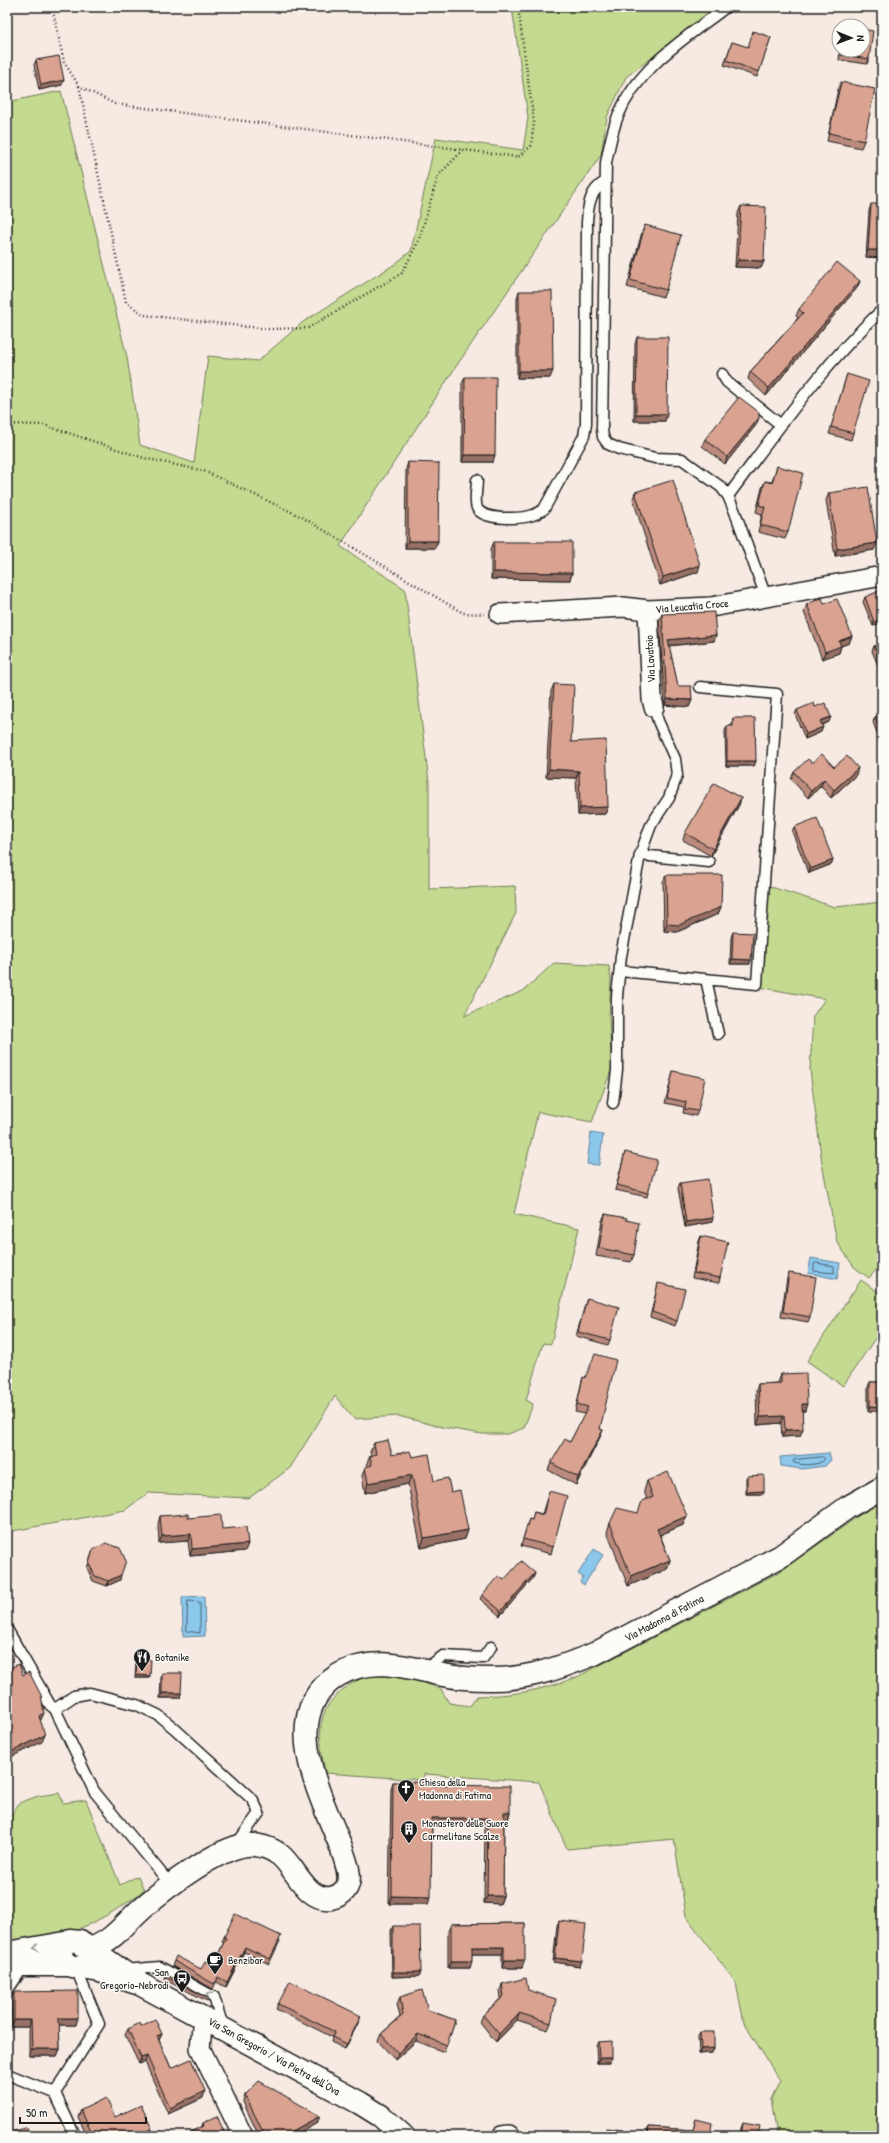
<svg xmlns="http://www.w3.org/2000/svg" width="889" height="2143" viewBox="0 0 889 2143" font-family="'Patrick Hand',sans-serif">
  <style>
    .green { fill: #c4da90; stroke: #707b56 }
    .water { fill: #8cc7ec; stroke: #5f8399 }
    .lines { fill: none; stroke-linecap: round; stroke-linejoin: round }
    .shore { stroke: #49606f; stroke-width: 1 }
    .lane-casing { stroke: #1c1c1c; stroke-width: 13 }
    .street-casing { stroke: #1c1c1c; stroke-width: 22 }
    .secondary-casing { stroke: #1c1c1c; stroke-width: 25 }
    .path { stroke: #1c1c1c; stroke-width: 2.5; stroke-dasharray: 1 3; stroke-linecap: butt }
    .lane { stroke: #fdfcf7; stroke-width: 10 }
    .street { stroke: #fdfcf7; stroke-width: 19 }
    .secondary { stroke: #fdfcf7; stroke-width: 22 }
    .wall { fill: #bb8b7d; stroke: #1c1c1c }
    .shaded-wall { fill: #987166; stroke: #1c1c1c }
    .building { fill: #d9a291; stroke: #1c1c1c }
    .oneway { stroke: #989794 }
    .labels { text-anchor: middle; stroke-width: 3; stroke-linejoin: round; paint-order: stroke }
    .street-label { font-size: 11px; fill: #1c1c1c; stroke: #fdfcf7 }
    .poi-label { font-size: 11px; fill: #1c1c1c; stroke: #fdfcf7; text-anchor: start }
  </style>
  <rect width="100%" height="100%" fill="#f6eae3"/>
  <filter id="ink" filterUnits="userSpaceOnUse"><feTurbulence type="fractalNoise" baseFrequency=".025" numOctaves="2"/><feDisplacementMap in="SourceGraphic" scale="8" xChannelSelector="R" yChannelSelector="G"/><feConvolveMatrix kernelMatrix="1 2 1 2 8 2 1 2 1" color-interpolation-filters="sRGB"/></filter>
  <g filter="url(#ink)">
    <path class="green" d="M512,7H720L626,77L607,117L601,155L455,368L340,546L405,589L429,782V889L515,886L516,913L464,1016L523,991L554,963L609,966L611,980L609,1017L612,1068L592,1122L538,1112L514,1214L579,1228L551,1344L543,1343L526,1400L533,1404L524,1428L508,1434H482L446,1428L398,1416L354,1419L335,1396L290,1468L249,1498L148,1493L125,1510L7,1532V102L61,91L127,357L140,445L194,463L208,356L258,361L303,322L395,264L411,251L436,138L523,150L528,118Z
      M768,886L835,907L882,902V1263L869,1278L854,1267L837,1242L822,1163L810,1070L813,1016L825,999L759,987Z
      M861,1280L882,1295V1328L843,1386L807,1361Z
      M882,1499V2136H777L771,2099L780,2081L744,2023L736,1983L686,1916L674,1839L567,1849L539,1782L424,1774L423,1780L325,1773C319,1737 313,1709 348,1686C358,1679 370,1674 382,1673C402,1673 423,1683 441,1689L449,1703L470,1706L477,1696C516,1695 540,1691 577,1677L781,1571Z
      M59,1793L63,1803L86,1800L120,1885L138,1876L144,1890C119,1910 85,1930 52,1937C37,1940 22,1942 7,1944V1822L19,1803L38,1796Z"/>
    <path class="water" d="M591,1133L603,1135L599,1165L587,1164Z
      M811,1258L840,1263L837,1279L808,1273Z
      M829,1453L831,1460L825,1466L802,1469L781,1466L780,1457Z
      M594,1549L603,1555L584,1585L580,1582L583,1577L578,1574Z
      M204,1596L205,1636L183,1637L182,1597Z"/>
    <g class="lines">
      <path class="shore" d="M816,1263L834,1266V1273L814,1271V1264Z
        M823,1457L825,1459C820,1466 799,1466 793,1462L794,1460Z
        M188,1601L200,1602V1633L187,1631Z"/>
      <g class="lane-casing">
        <path id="lane" d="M726,7C686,38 638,67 618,116C612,131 609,147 606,163L602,429L603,437L608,444L619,449L655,458L682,459L721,487L728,496L735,512L766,597
          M722,374L727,382L781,425
          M477,480C477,488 474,501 477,508C483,521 522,519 533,515C537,514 540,511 544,509L584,436L586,424L587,222C588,206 590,190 605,182
          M728,496C776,432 823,364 882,310
          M640,855L709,862
          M620,971L757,984L777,694L700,687
          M706,979L718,1034
          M613,1103L617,1070V996L621,956L640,855L651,825L669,798L677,775L675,759L658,721L654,707
          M7,1629L50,1705L55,1709L74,1696L90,1693L137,1705L158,1715L174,1728L253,1800L259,1813L236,1845
          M425,1669L443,1656L483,1658L491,1647
          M55,1709L94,1791L171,1885
          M75,1966L99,2024L55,2093L75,2136
          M124,1970L160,1967L214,1997L223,2027
          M7,1991L18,1975L23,1964
          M7,2074L55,2093"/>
      </g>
      <g class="street-casing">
        <path id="street" d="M648,610L652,699L654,707
          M500,614L623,607L648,610L711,607L882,576
          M203,2017L200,2048L243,2136
          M502,2136L509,2135"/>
      </g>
      <g class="secondary-casing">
        <path id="secondary" d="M88,1950C115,1940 122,1926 142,1908C165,1888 216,1849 246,1845C258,1844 271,1848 280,1855C296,1868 306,1901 331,1898C336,1897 341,1895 345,1890C354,1878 345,1860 341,1847C322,1798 276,1715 337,1676C371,1655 407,1667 443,1675C458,1678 473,1679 488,1679C526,1680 560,1668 594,1654L781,1556L848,1507L882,1488
          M7,1953L65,1943
          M7,1965H68
          M140,1984L100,1971L71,1966L64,1962L61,1957L62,1947L70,1940L80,1941L88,1950L105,1959L140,1984L360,2103L381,2116L403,2136"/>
      </g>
      <path class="path" d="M52,7L64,62L79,86L115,104L518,157L531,146L534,123L518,7
        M79,86L126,302L144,315L268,329L308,328L402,273L419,240L438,176L463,150
        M7,424L44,425L144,458L204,471L302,517L463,613L484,614"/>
      <use href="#lane" class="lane"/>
      <use href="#street" class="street"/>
      <use href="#secondary" class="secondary"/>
    </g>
    <path class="wall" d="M771,37L757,77L724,65L732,42L747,47Z
      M840,50H863L869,59L867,64L839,60Z
      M36,60L62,85L39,90L34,65Z
      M841,82L864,141L861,148L827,141L838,89Z
      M871,204L882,258L866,257L869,211Z
      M741,206L764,261L761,268L735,267L738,213Z
      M645,225L666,290L663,297L627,287L642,232Z
      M860,281L857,288L766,396L748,379L750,372L798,318L796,316L799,309Z
      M519,291L550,378H517V298Z
      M637,337L667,414L665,421H634L635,344Z
      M847,374L853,433L851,440L829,434Z
      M465,377L493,462H462V384Z
      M756,425L725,464L702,446L705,439Z
      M408,462L438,541L435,548H405L406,469Z
      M777,466L788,532L785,539L758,532L762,514L756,512L762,488L765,481L772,482Z
      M635,492L698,572L660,585L633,499Z
      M829,493L874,550L835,556L826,500Z
      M494,542L572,573L570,580L491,579V549Z
      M865,597L882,623L873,626L863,602Z
      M807,604H824L852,636L849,643L841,646L839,653L822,659L804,612Z
      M662,614L716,635L714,641L669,646L678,686L692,700L689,707L665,705L659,620Z
      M882,643V675L872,651L874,646Z
      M554,684L571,742L608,807L605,814L578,815L576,778L546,777L551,691Z
      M815,707L829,722L822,725L821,732L805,739L795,714L797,710Z
      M882,714V743L881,744L873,722L875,717Z
      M733,718L756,761L754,766H726L725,731L727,726H732V723Z
      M812,763L834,767L856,775L831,798L821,786L808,798L791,779L794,772Z
      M741,798L739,805L711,856L683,840L685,833Z
      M794,827L832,864L809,873L792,832Z
      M666,875L721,907L718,914L677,932L664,931L663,882Z
      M733,932L750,964H730L731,937Z
      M673,1071L698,1111L696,1116L683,1113L684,1107L665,1103L672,1076Z
      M625,1152L648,1193L647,1197L615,1190Z
      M680,1183L712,1222L685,1227L678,1188Z
      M605,1214L626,1220L634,1255L631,1262L596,1256L602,1221Z
      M701,1236L720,1278L719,1283L692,1278L699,1241Z
      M789,1273L810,1317L808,1322L781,1317L787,1278Z
      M658,1283L677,1321L675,1326L650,1317L657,1288Z
      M587,1298L610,1340L608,1345L576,1336Z
      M781,1374L805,1411H802L800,1436L782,1437L781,1423L757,1425L756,1391L758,1384L778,1383Z
      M583,1377L600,1429L603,1430L600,1437L576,1485L548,1470L551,1463L570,1442L585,1414L575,1412L581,1385Z
      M870,1382H882V1411H868V1387Z
      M374,1443L392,1455L412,1457L434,1481L451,1492L468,1530L465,1539L421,1548L408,1484L365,1493L362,1476L365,1467L367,1466L366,1465L370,1456L371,1455L370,1452Z
      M747,1476L764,1491L763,1494H746V1478Z
      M647,1481L687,1516L683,1525L660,1535L670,1560L667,1569L628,1586L607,1532L610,1523L638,1513L647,1499L644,1491Z
      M549,1491L553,1547L551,1554L521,1546L529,1519L532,1520L534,1512L542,1514Z
      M160,1516L188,1518L222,1529L245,1551L190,1556L188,1541L159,1543L158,1524Z
      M93,1550L120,1580L107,1586L93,1581L87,1568Z
      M535,1573L533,1578L500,1616L480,1599L482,1595L504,1580Z
      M137,1659L150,1676L149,1678H135L136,1662Z
      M162,1673L181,1693L180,1698H160L161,1678Z
      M393,1782L423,1785L510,1812L508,1820H504L503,1896L500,1904L484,1903L485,1826L432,1825L428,1904H389L391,1789Z
      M559,1921L580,1966L553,1962L557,1925Z
      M525,1923L522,1968H502V1954H472L470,1968H448V1931L451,1924Z
      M393,1926L421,1972L419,1976L392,1977L391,1931Z
      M224,1937L280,1941L269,1964L244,1952L226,1987L216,1982L213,1989L172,1966L174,1961L201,1969L213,1965L224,1942H222Z
      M167,1975L208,1998L207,2001L165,1980Z
      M502,1984L528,1990L551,2023L548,2030L517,2020L496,2042L480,2022L483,2015L501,1998L500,1991Z
      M14,1992L76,2025H59L60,2049L57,2056H29V2027H12L11,1999Z
      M400,1997L428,2010L455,2020L444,2052L416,2041L395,2060L378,2041L381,2034L400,2017L397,2004Z
      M278,2004L361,2016L359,2021L345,2049L331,2042L332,2037L276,2009Z
      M141,2026L162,2034L159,2040L171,2068L203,2098L168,2114L145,2062L139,2064L125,2035L128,2029Z
      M700,2032L714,2048L712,2053L699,2054L698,2037Z
      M598,2042L610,2063H597L596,2046Z
      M245,2095L320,2116L317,2123L294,2136H259L243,2102Z
      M81,2110L115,2117L150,2136H87L78,2117Z
      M696,2119L710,2136H647V2131L649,2127L693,2130Z
      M203,2123L226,2136H189L191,2132L201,2128Z
      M743,2123L758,2136H740L741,2128Z"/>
    <path class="shaded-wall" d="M64,80L62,85L39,90L41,85Z
      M868,250H882V258L866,257Z
      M738,260L764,261L761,268L735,267Z
      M860,281L857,288L766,396L769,388Z
      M519,371H553L550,378H517Z
      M636,414H667L665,421H634Z
      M759,418L756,425L725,464L727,457Z
      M464,455H495L493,462H462Z
      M408,541H438L435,548H405Z
      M877,543L874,550L835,556L837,549Z
      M700,565L698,572L660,585L663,577Z
      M493,572L572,573L570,580L491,579Z
      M882,618V623L873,626L874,622Z
      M716,635L714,641L666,646L668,640Z
      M852,636L849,643L841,646L839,653L822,659L825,652L839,641Z
      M667,699L692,700L689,707L665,705Z
      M831,717L829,722L818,726L820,721Z
      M823,727L821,732L805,739L806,734Z
      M727,761H756L754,766H726Z
      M858,768L856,775L831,798L834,790Z
      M549,769L579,771L576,778L546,777Z
      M824,779L821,786L808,798L811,791Z
      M741,798L739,805L711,856L713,849Z
      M608,807L605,814L578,815L580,808Z
      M833,860L832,864L809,873L810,869Z
      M721,907L718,914L677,932L664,931L667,924Z
      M732,959L751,960L750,964H730Z
      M713,1218L712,1222L685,1227L686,1222Z
      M802,1404H807L805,1411H799Z
      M870,1406L882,1407V1411H868Z
      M784,1416L781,1423L757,1425L760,1417Z
      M803,1429L800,1436L782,1437L785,1430Z
      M603,1430L600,1437L576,1485L578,1477Z
      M412,1475L408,1484L365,1493L368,1483Z
      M764,1491L763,1494H746L747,1492Z
      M687,1516L683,1525L653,1538L657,1529Z
      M468,1530L465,1539L421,1548L424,1538Z
      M191,1534L188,1541L159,1543L162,1536Z
      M248,1544L245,1551L190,1556L192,1549Z
      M670,1560L667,1569L628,1586L631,1576Z
      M535,1573L533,1578L500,1616L501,1611Z
      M121,1575L120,1580L107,1586L108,1581Z
      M136,1675L150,1676L149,1678H135Z
      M162,1693H181L180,1698H160Z
      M44,1713L41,1720L36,1723L39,1716Z
      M45,1735L42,1742L7,1759V1754Z
      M504,1812H510L508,1820H501Z
      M432,1818H488L485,1826L429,1825Z
      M392,1896L431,1897L428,1904H389Z
      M487,1896H503L500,1904L484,1903Z
      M245,1947L244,1952L226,1987L227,1982Z
      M472,1947H504L502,1954H470Z
      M555,1958L582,1961L580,1966L553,1962Z
      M504,1960H525L522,1968H502Z
      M451,1961H472L470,1968H448Z
      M393,1972H421L419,1976L392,1977Z
      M519,2013L517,2020L496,2042L499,2034Z
      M361,2016L359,2021L345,2049L347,2044Z
      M59,2018H78L76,2025H56Z
      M14,2020H31L29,2027H12Z
      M162,2034L159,2040L155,2042L157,2036Z
      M418,2034L416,2041L395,2060L398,2053Z
      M714,2048L712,2053L699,2054L701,2049Z
      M32,2049H60L57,2056H29Z
      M147,2056L145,2062L139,2064L141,2058Z
      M599,2058H612L610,2063H597Z
      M205,2091L203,2098L168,2114L170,2108Z
      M320,2116L317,2123L294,2136H283Z
      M152,2129L150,2136H138Z"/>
    <path class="building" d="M863,29L873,31L869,59L841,55V50H863Z
      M753,31L771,37L759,72L726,60L732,42L748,47Z
      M59,56L64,80L41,85L36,60Z
      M841,82L875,89L864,141L829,133Z
      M871,204H882V250H868Z
      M741,206L766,207L764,261L738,260Z
      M645,225L681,235L666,290L630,280Z
      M837,262L860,281L769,388L750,372L803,313L799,309Z
      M519,291H552L553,371H519Z
      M637,337H668L667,414H636Z
      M847,374L869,381L853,433L831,427Z
      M465,377H496L495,455H464Z
      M739,397L759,412V418L727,457L705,439Z
      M408,462L439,463L438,541H408Z
      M777,466L803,473L788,532L760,525L765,507L759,505L765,481L772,483Z
      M673,480L700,565L663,577L635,492Z
      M868,487L877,543L837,549L829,493Z
      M494,542H572V573L493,572Z
      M882,590V618L874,622L865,597Z
      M822,598L824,604L837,599L852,636L839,641L841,646L825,652L807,604Z
      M714,612L716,635L668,640L678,686H691L692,700L667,699L662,614Z
      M882,643V666L874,646Z
      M554,684L574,685L571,742L606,740L608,807L580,808L579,771L549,769Z
      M814,703L815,707L825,703L831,717L820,721L823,727L806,734L797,710Z
      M882,714V736L875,717Z
      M733,718H755L756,761H727V726H733Z
      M822,754L834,767L847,756L858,768L834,790L824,779L811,791L794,772L808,759L812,763Z
      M714,783L741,798L713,849L685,833Z
      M817,818L833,860L810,869L794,827Z
      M666,875H722L721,907L679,925L667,924Z
      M733,932L753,933L751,960L732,959Z
      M673,1071L705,1078L698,1111L685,1109L686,1102L667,1098Z
      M625,1152L657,1160L648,1193L617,1185Z
      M708,1179L713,1218L686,1222L680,1183Z
      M605,1214L627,1218L626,1220L639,1223L634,1255L599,1248Z
      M701,1236L728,1242L720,1278L694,1273Z
      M789,1273L816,1277L810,1317L783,1312Z
      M658,1283L685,1289L677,1321L652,1312Z
      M587,1298L619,1307L610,1340L578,1332Z
      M595,1354L616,1360L600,1429L603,1430L578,1477L551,1463L565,1439L570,1442L588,1407L577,1404L583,1377L585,1378Z
      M806,1373L807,1404H802L803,1429L785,1430L784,1416L760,1417L758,1384L781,1383V1374Z
      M870,1382H882V1407L870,1406Z
      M388,1440L392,1455L410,1451L412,1457L429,1454L434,1481L448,1478L451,1492L460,1490L468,1530L424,1538L412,1475L368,1483L365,1467L372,1465L370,1456L376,1454L374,1443Z
      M668,1472L687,1516L657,1529L670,1560L631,1576L610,1523L617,1508L638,1513L642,1501L653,1497L647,1481Z
      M764,1475V1491L747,1492V1476Z
      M549,1491L567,1496L553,1547L523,1539L529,1519L532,1520L534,1512L543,1515Z
      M188,1514V1518L221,1515L222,1529L246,1527L248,1544L192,1549L191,1534L162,1536L160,1516Z
      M106,1543L120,1548L126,1561L121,1575L108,1581L95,1576L89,1563L93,1550Z
      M521,1561L535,1573L501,1611L482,1595L498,1576L504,1580Z
      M137,1659L151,1660L150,1676L136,1675Z
      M19,1664L23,1675L29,1672L41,1695L44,1713L39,1716L45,1735L7,1754V1669Z
      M162,1673H182L181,1693H162Z
      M393,1782H423V1785L510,1786V1812H504L503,1896H487L488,1818H432L431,1897L392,1896Z
      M235,1914L281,1936L270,1959L245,1947L227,1982L218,1977L214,1984L174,1961L176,1956L201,1969L205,1961L213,1965L226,1938L224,1937Z
      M559,1921L586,1924L582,1961L555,1958Z
      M525,1923V1960H504V1947H472V1961H451V1924Z
      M393,1926H420L421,1972H393Z
      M167,1975L208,1998L166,1977Z
      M526,1978L528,1990L556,1999L551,2023L519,2013L499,2034L483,2015L504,1996L502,1984Z
      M290,1981L361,2016L347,2044L332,2037L335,2032L278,2004Z
      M422,1990L428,2010L455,2020L447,2045L418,2034L398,2053L381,2034L403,2015L400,1997Z
      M78,1991V2018H59L60,2049H32L31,2020H14V1992Z
      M155,2019L162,2034L157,2036L171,2068L191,2059L205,2091L170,2108L147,2056L141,2058L128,2029L140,2023L141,2026Z
      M700,2032H714V2048L701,2049Z
      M612,2041V2058H599L598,2042Z
      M259,2081L320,2116L283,2136H265L245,2095Z
      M106,2098L115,2117L141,2105L152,2129L138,2136H93L81,2110Z
      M217,2116L226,2136H192L191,2132L204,2126L203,2123Z
      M696,2119L712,2123L710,2136H648L649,2127L693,2130Z
      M743,2123L760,2126L758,2136H741Z
      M27,2127L30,2136H7V2134Z
      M606,2128L623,2130L622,2136H605Z"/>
    <defs><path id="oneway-chevron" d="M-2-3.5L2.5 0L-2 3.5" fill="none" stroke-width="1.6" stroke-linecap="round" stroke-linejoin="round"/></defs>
    <g class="oneway">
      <use href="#oneway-chevron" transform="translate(36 1948) rotate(170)"/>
      <use href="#oneway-chevron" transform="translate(209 1995) rotate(-145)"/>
    </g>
  </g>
  <defs>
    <g id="restaurant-pin" transform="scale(0.9)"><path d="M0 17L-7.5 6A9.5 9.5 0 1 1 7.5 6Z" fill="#1c1c1c" stroke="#fdfcf7"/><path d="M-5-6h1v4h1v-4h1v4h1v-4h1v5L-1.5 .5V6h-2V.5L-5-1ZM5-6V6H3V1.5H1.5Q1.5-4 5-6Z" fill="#fff"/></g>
    <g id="church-pin" transform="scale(0.9)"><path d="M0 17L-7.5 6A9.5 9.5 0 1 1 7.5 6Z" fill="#1c1c1c" stroke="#fdfcf7"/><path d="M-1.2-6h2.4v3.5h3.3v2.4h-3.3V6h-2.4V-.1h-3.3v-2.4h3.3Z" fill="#fff"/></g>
    <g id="building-pin" transform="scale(0.9)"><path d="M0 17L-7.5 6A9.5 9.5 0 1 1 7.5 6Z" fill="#1c1c1c" stroke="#fdfcf7"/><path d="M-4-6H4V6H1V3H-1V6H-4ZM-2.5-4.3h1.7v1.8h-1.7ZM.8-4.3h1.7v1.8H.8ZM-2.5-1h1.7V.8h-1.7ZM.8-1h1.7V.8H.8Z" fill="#fff"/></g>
    <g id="cafe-pin" transform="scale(0.9)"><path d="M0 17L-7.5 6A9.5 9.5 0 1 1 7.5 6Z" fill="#1c1c1c" stroke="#fdfcf7"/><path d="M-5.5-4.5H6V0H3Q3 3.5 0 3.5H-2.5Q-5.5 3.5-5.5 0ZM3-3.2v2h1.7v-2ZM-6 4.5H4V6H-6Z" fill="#fff"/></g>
    <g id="bus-pin" transform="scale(0.9)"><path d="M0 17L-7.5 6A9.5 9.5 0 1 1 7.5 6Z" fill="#1c1c1c" stroke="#fdfcf7"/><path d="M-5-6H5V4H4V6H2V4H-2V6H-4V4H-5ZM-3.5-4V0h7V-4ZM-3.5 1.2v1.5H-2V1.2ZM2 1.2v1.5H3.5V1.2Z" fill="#fff"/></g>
  </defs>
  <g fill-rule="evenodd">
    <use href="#restaurant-pin" x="142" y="1657"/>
    <use href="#church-pin" x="406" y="1788"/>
    <use href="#building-pin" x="409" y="1829"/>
    <use href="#cafe-pin" x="215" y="1960"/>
    <use href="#bus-pin" x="182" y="1978"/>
  </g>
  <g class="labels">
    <g class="street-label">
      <text transform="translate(692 606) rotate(-5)" y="4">Via Leucatia Croce</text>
      <text transform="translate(650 659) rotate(-93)" y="4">Via Lavatoio</text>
      <text transform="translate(664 1618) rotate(-28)" y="4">Via Madonna di Fatima</text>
      <text transform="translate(274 2056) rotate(29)" y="4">Via San Gregorio / Via Pietra dell'Ova</text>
    </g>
    <g class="poi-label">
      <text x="155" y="1661">Botanike</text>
      <text x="419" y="1786">Chiesa della<tspan x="419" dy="13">Madonna di Fatima</tspan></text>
      <text x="422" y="1827">Monastero delle Suore<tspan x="422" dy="13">Carmelitane Scalze</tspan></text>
      <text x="228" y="1964">Benzibar</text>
      <text x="169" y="1976" text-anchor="end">San<tspan x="169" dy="13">Gregorio-Nebrodi</tspan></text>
    </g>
  </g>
  <rect width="889" height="2143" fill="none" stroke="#fdfcf7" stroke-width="24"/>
  <rect x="12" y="12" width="865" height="2119" fill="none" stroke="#1c1c1c" stroke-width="1.5" filter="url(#ink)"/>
  <g transform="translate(851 38) rotate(91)"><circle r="19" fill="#fdfcf7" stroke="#a3a29f"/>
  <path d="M0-3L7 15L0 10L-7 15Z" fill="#1c1c1c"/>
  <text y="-6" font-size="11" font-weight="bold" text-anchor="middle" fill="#1c1c1c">N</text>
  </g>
  <path d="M20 2117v6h126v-6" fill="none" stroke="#1c1c1c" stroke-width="2"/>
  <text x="26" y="2117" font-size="12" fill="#1c1c1c" stroke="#fdfcf7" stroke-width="3" paint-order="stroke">50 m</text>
</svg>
